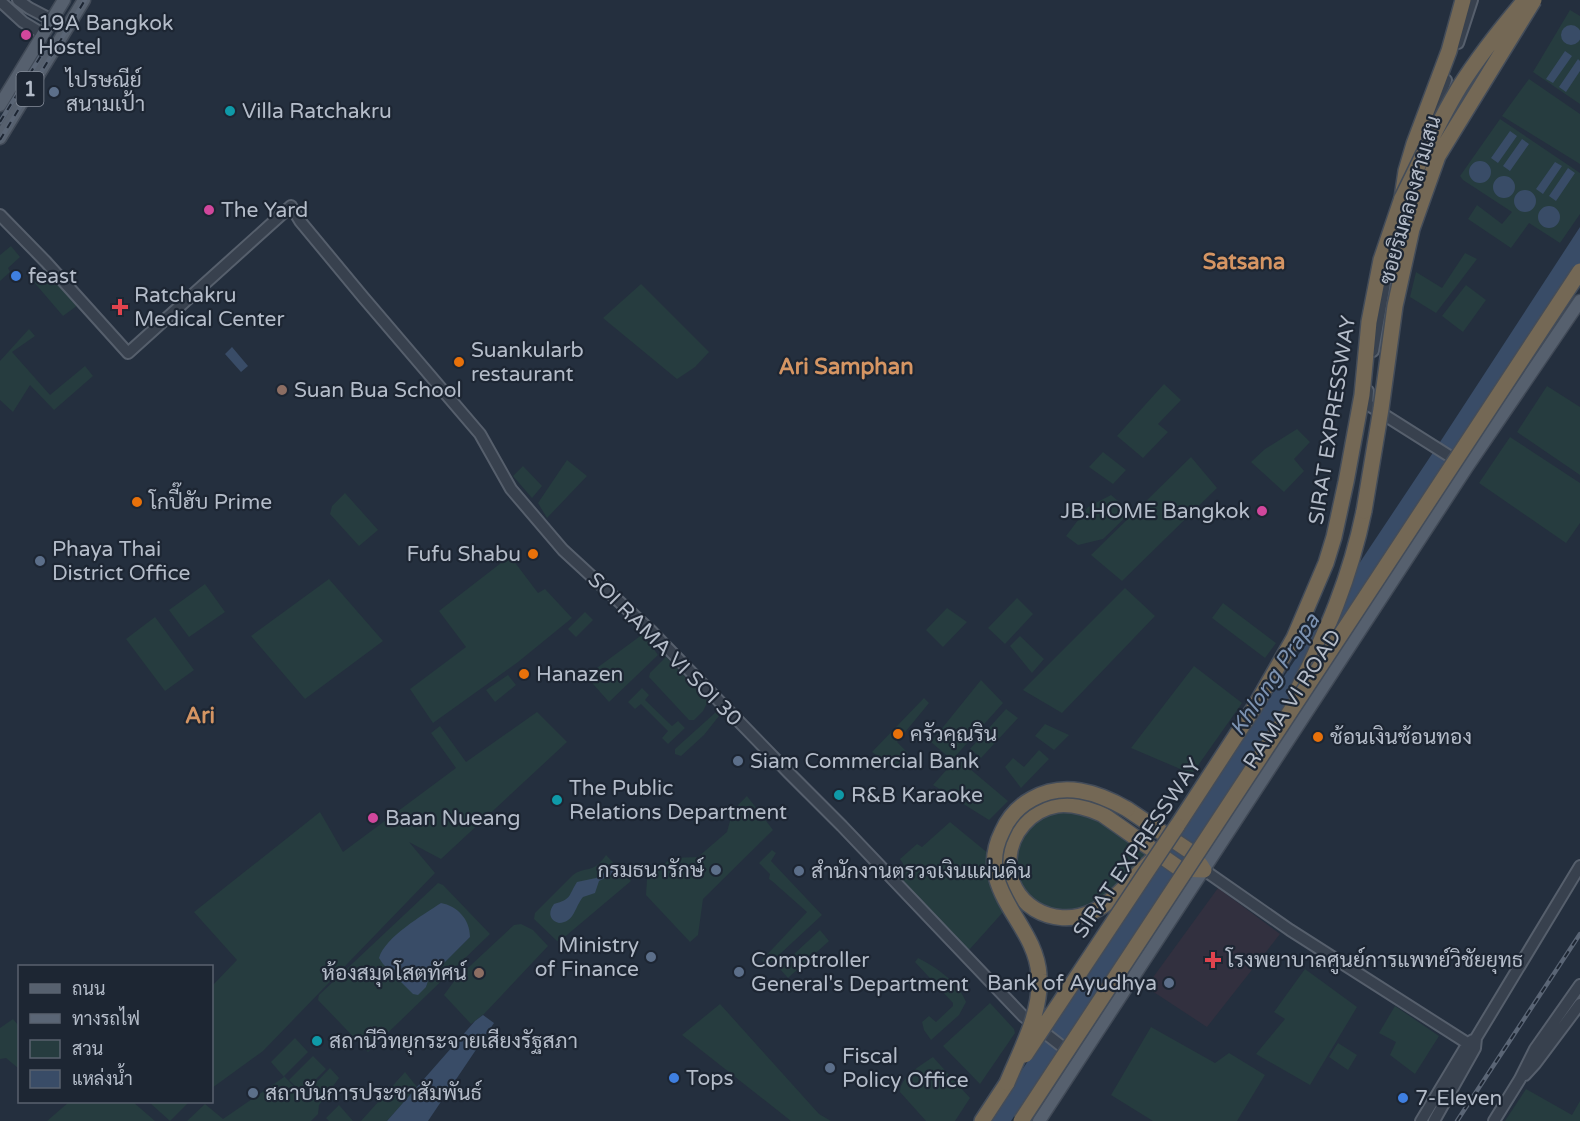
<svg xmlns="http://www.w3.org/2000/svg" width="1580" height="1121" viewBox="0 0 1580 1121" font-family="'Varela Round',Sarabun,sans-serif">
  <style>
    .medical { fill: #32303f }
    .green { fill: #263c3f; fill-rule: evenodd }
    .water { fill: #394c67 }
    .lines { fill: none; stroke-linecap: round; stroke-linejoin: round }
    .minor-casing { stroke: #565f6c; stroke-width: 14 }
    .major-casing { stroke: #414a57; stroke-width: 15 }
    .highway-casing { stroke: #434c59; stroke-width: 18 }
    .minor { stroke: #38414e; stroke-width: 10 }
    .major { stroke: #56606e; stroke-width: 12 }
    .highway { stroke: #746855; stroke-width: 15 }
    .rail-casing { stroke: #5a6575; stroke-width: 4.5 }
    .rail { stroke: #1d2633; stroke-width: 2; stroke-dasharray: 7; stroke-linecap: butt }
    .highway-bridge-casing { stroke: #434c59; stroke-width: 18; stroke-linecap: butt }
    .highway-bridge { stroke: #746855; stroke-width: 15 }
    .hotel-dot { fill: #d1479c; stroke: #1d2633; stroke-width: 2 }
    .service-dot { fill: #5c6f8a; stroke: #1d2633; stroke-width: 2 }
    .culture-dot { fill: #0f9aa8; stroke: #1d2633; stroke-width: 2 }
    .shop-dot { fill: #3f7fe0; stroke: #1d2633; stroke-width: 2 }
    .health-dot { fill: #e0444e; stroke: #1d2633; stroke-width: 2 }
    .food-dot { fill: #e8710a; stroke: #1d2633; stroke-width: 2 }
    .education-dot { fill: #8d6e63; stroke: #1d2633; stroke-width: 2 }
    .labels { text-anchor: middle; stroke-width: 4.5; stroke-linejoin: round; paint-order: stroke }
    .shield { fill: #1d2633; stroke: #878f9c; stroke-width: 1.5 }
    .shield-label { font-size: 20px; font-weight: bold; fill: #b4bcc9 }
    .poi-label { font-size: 21px; fill: #b4bcc9; stroke: #1d2633; text-anchor: start }
    .street-label { font-size: 21px; fill: #b4bcc9; stroke: #1d2633 }
    .neighbourhood-label { font-size: 22px; font-weight: bold; fill: #d59563; stroke: #1d2633 }
    .water-label { font-size: 22px; font-style: italic; fill: #7c92b1; stroke: #1d2633 }
  </style>
  <rect width="100%" height="100%" fill="#242f3e"/>
  <path class="medical" d="M1218,888L1280,934L1207,1027L1146,987Z"/>
  <path class="green" d="M1570,10L1580,16V104L1533,72Z
    M1529,79L1580,114V164L1502,116Z
    M1500,119L1580,173V214L1560,243L1529,223L1511,248L1468,219L1477,205L1502,224L1512,212L1463,180L1460,176Z
    M11,246L20,257L8,268L10,272L0,281V255Z
    M1465,253L1477,259L1436,313L1410,297L1416,272L1442,288Z
    M46,270L78,305L63,316L33,281Z
    M641,284L709,352L695,367L677,379L603,318Z
    M1466,285L1486,300L1463,332L1442,316Z
    M29,329L35,336L12,352L50,395L85,366L93,376L54,410L30,385L13,412L0,400V361Z
    M1164,384L1181,400L1158,424L1168,432L1143,458L1117,436Z
    M1547,386L1580,407V475L1517,432Z
    M1297,429L1310,442L1294,459L1304,471L1284,492L1251,462L1265,449Z
    M1510,437L1580,483V523L1566,543L1479,483Z
    M1103,452L1126,470L1113,484L1089,467Z
    M1191,457L1217,488L1122,581L1091,555Z
    M567,460L587,476L547,518L538,503Z
    M523,466L542,486L532,498L513,476Z
    M345,493L378,530L359,546L330,514L332,506Z
    M1111,495L1131,512L1103,539L1078,545L1066,536L1088,507Z
    M510,556L538,593L545,589L572,618L518,662L433,723L410,689L466,647L439,611Z
    M329,579L383,641L305,699L251,636Z
    M205,584L225,612L189,637L169,610Z
    M1125,588L1155,616L1062,713L1023,690Z
    M1017,598L1033,614L1005,644L988,628Z
    M1223,603L1276,643L1265,658L1212,618Z
    M947,608L967,622L943,647L926,630Z
    M585,612L593,620L576,637L568,629Z
    M155,617L194,670L165,691L126,639Z
    M643,634L658,655L609,702L586,676Z
    M1020,636L1044,659L1032,673L1010,646Z
    M666,657L708,701L703,711L694,720H689L649,677L650,673Z
    M1194,666L1242,703L1192,774L1131,748Z
    M508,675L516,685L495,702L486,690Z
    M981,680L1003,703L952,760L931,742Z
    M642,688L649,695L645,700L672,726L678,721L685,728L668,744L662,738L668,731L641,704L635,709L628,702Z
    M924,698L929,703L897,742L908,753L894,769L872,752Z
    M1006,709L1018,718L981,758L970,749Z
    M537,712L567,742L441,859L409,842L435,873L263,1051L212,1088V986L237,960L194,912L320,812L343,852L456,768L431,733L440,726L466,762Z
    M716,712L719,716L704,735L681,756L675,754V749Z
    M1045,724L1069,735L1054,750L1035,736Z
    M1039,750L1049,759L1021,788L1005,767L1013,758L1024,767Z
    M957,758L1008,801L989,820L933,785Z
    M747,796L773,830L703,899L698,935L690,942L646,895L647,879L671,858L698,857L727,832L733,810Z
    M1062,809L1086,813L1147,853L1093,925C1077,920 1053,917 1039,909C1007,891 1008,834 1040,816C1047,813 1056,811 1062,809Z
    M950,822L989,854L1004,911L969,950L900,879L907,870L900,859L917,844L922,847Z
    M772,850L776,853L771,861L822,915L767,966L762,960L807,912L772,881L769,879L770,874L759,863Z
    M606,855L631,881L561,940L557,941L534,919L535,913L573,875C587,865 592,875 606,855Z
    M438,883L443,885L490,934L368,1052L318,1000L319,995ZM441,903L470,937L428,978L426,987L390,941Z
    M521,924L533,930L548,946L484,1014L471,1024L444,995L455,980L514,925Z
    M820,930L829,941L788,978L779,968Z
    M918,958C936,967 959,983 966,1002L959,1015L931,1040L924,1030L922,1022L929,1016L936,1022L953,1006V1003L915,962Z
    M1305,969L1357,1007L1310,1085L1256,1054L1285,1019L1274,1012Z
    M990,1003L1014,1029L1015,1033L980,1084L943,1046Z
    M720,1004L819,1114L831,1121H791L682,1035Z
    M1395,1006L1439,1036L1415,1074L1390,1055L1396,1042L1379,1033Z
    M13,1019L19,1026L20,1066L18,1068L6,1058L0,1059V1028Z
    M1151,1027L1215,1063L1229,1053L1265,1075L1237,1121H1153L1111,1095Z
    M295,1038L308,1052L284,1076L303,1096L330,1068L339,1078L319,1105L318,1114L311,1121H187L205,1104L223,1119L284,1077L271,1062Z
    M1338,1043L1357,1055L1348,1070L1329,1057Z
    M313,1056L326,1069L302,1093L289,1080Z
    M933,1057L970,1098L955,1121H926L900,1092C900,1077 921,1065 933,1057Z
    M405,1072L417,1087L387,1121H361Z
    M1526,1089L1572,1115L1580,1101V1121H1505Z
    M69,1102H133L155,1121H47Z
    M149,1102H189L170,1121Z
    M339,1105L353,1121H329L326,1118Z"/>
  <path class="water" d="M1561 35a10 10 0 1 1 20 0a10 10 0 1 1-20 0Z
    M1565,51L1572,56L1553,83L1546,79Z
    M1578,59L1580,61V71L1566,92L1559,87Z
    M1510,131L1517,136L1498,163L1491,158Z
    M1522,139L1529,144L1510,171L1503,166Z
    M1469 172a11 11 0 1 1 22 0a11 11 0 1 1-22 0Z
    M1555,162L1562,166L1543,194L1536,189Z
    M1568,168L1575,173L1556,201L1549,196Z
    M1493 187a11 11 0 1 1 22 0a11 11 0 1 1-22 0Z
    M1514 201a11 11 0 1 1 22 0a11 11 0 1 1-22 0Z
    M1538 217a11 11 0 1 1 22 0a11 11 0 1 1-22 0Z
    M1580,227V265L1011,1121H988L1442,439Z
    M232,347L248,366L241,372L225,354Z
    M612,868L616,869L615,873L599,881L595,893L583,897C574,908 575,922 559,923C549,920 548,912 554,904C572,899 568,896 577,882L596,878Z
    M441,903C457,906 470,919 470,937L429,978L426,987L418,995L413,994L383,964L379,958C385,937 423,915 441,903Z
    M483,1015L494,1023L428,1121H387L475,1021Z"/>
  <g class="lines">
    <g class="minor-casing">
      <path id="minor" d="M18,0L29,8L52,20
        M0,1L23,22L43,34
        M1458,43L1472,0
        M1426,136L1446,80
        M0,215L46,262L128,353L291,206L300,221L363,297L480,434L511,489L563,550L651,631L788,772L842,826L1023,1016L1073,1055
        M1373,351L1387,272L1397,235
        M1368,391L1367,404L1462,464
        M1204,870L1290,930L1475,1048
        M1525,1075L1535,1064L1580,1004
        M1421,1121L1468,1043L1473,1040
        M1434,1121L1475,1048L1476,1038L1580,866
        M1494,1121L1520,1079L1535,1049L1580,985"/>
    </g>
    <g class="major-casing">
      <path id="major" d="M0,105L64,0
        M0,138L84,0
        M1039,1121L1467,467L1580,301"/>
    </g>
    <g class="highway-casing">
      <path id="highway" d="M1296,693C1327,632 1350,578 1364,511
        M1127,809L1191,852L1202,867
        M1177,826L1254,708L1294,638L1326,563L1334,537L1346,482L1362,395L1369,322L1381,260L1402,198L1406,171L1414,144L1449,51L1463,0
        M1151,861C1132,878 1116,901 1092,912C1053,930 1006,904 1009,859C1010,833 1031,809 1057,805C1073,803 1088,808 1102,814L1180,869L1204,870
        M982,1121L1007,1083"/>
    </g>
    <use href="#minor" class="minor"/>
    <use href="#major" class="major"/>
    <use href="#highway" class="highway"/>
    <g class="rail-casing">
      <path id="rail" d="M0,122L47,46
        M0,140L85,0
        M1457,1121L1580,934"/>
    </g>
    <use href="#rail" class="rail"/>
    <g class="highway-bridge-casing">
      <path id="highway-bridge" d="M1402,198C1421,160 1438,122 1460,86C1479,56 1502,27 1525,0
        M1364,511L1381,409L1395,306L1412,229L1438,156L1534,0
        M1025,1055L1177,826
        M1007,1083C1021,1049 1042,1012 1039,975C1036,922 973,890 1002,832C1008,818 1019,806 1032,799C1064,781 1097,792 1127,809
        M1021,1121L1580,271"/>
    </g>
    <use href="#highway-bridge" class="highway-bridge"/>
  </g>
  <g class="hotel-dot">
    <circle cx="26" cy="35" r="6"/>
    <circle cx="209" cy="210" r="6"/>
    <circle cx="1262" cy="511" r="6"/>
    <circle cx="373" cy="818" r="6"/>
  </g>
  <g class="service-dot">
    <circle cx="54" cy="92" r="6"/>
    <circle cx="40" cy="561" r="6"/>
    <circle cx="738" cy="761" r="6"/>
    <circle cx="716" cy="870" r="6"/>
    <circle cx="799" cy="871" r="6"/>
    <circle cx="651" cy="957" r="6"/>
    <circle cx="739" cy="972" r="6"/>
    <circle cx="1169" cy="983" r="6"/>
    <circle cx="830" cy="1068" r="6"/>
    <circle cx="253" cy="1093" r="6"/>
  </g>
  <g class="culture-dot">
    <circle cx="230" cy="111" r="6"/>
    <circle cx="839" cy="795" r="6"/>
    <circle cx="557" cy="800" r="6"/>
    <circle cx="317" cy="1041" r="6"/>
  </g>
  <g class="shop-dot">
    <circle cx="16" cy="276" r="6"/>
    <circle cx="674" cy="1078" r="6"/>
    <circle cx="1403" cy="1098" r="6"/>
  </g>
  <g class="health-dot">
    <path d="M117 298h6v6h6v6h-6v6h-6v-6h-6v-6h6z"/>
    <path d="M1210 951h6v6h6v6h-6v6h-6v-6h-6v-6h6z"/>
  </g>
  <g class="food-dot">
    <circle cx="459" cy="362" r="6"/>
    <circle cx="137" cy="502" r="6"/>
    <circle cx="533" cy="554" r="6"/>
    <circle cx="524" cy="674" r="6"/>
    <circle cx="898" cy="734" r="6"/>
    <circle cx="1318" cy="737" r="6"/>
  </g>
  <g class="education-dot">
    <circle cx="282" cy="390" r="6"/>
    <circle cx="479" cy="973" r="6"/>
  </g>
  <g class="labels">
    <rect class="shield" x="16.5" y="72" width="27" height="34" rx="4.5"/>
    <g class="shield-label">
      <text x="30" y="96">1</text>
    </g>
    <g class="poi-label">
      <text x="38" y="30">19A Bangkok<tspan x="38" dy="24">Hostel</tspan></text>
      <text x="66" y="87">ไปรษณีย์<tspan x="66" dy="24">สนามเป้า</tspan></text>
      <text x="242" y="118">Villa Ratchakru</text>
      <text x="221" y="217">The Yard</text>
      <text x="28" y="283">feast</text>
      <text x="134" y="302">Ratchakru<tspan x="134" dy="24">Medical Center</tspan></text>
      <text x="471" y="357">Suankularb<tspan x="471" dy="24">restaurant</tspan></text>
      <text x="294" y="397">Suan Bua School</text>
      <text x="149" y="509">โกปี๊ฮับ Prime</text>
      <text x="1250" y="518" text-anchor="end">JB.HOME Bangkok</text>
      <text x="52" y="556">Phaya Thai<tspan x="52" dy="24">District Office</tspan></text>
      <text x="521" y="561" text-anchor="end">Fufu Shabu</text>
      <text x="536" y="681">Hanazen</text>
      <text x="910" y="741">ครัวคุณริน</text>
      <text x="1330" y="744">ช้อนเงินช้อนทอง</text>
      <text x="750" y="768">Siam Commercial Bank</text>
      <text x="569" y="795">The Public<tspan x="569" dy="24">Relations Department</tspan></text>
      <text x="851" y="802">R&amp;B Karaoke</text>
      <text x="385" y="825">Baan Nueang</text>
      <text x="704" y="877" text-anchor="end">กรมธนารักษ์</text>
      <text x="811" y="878">สำนักงานตรวจเงินแผ่นดิน</text>
      <text x="639" y="952" text-anchor="end">Ministry<tspan x="639" dy="24">of Finance</tspan></text>
      <text x="751" y="967">Comptroller<tspan x="751" dy="24">General's Department</tspan></text>
      <text x="1226" y="967">โรงพยาบาลศูนย์การแพทย์วิชัยยุทธ</text>
      <text x="467" y="980" text-anchor="end">ห้องสมุดโสตทัศน์</text>
      <text x="1157" y="990" text-anchor="end">Bank of Ayudhya</text>
      <text x="329" y="1048">สถานีวิทยุกระจายเสียงรัฐสภา</text>
      <text x="842" y="1063">Fiscal<tspan x="842" dy="24">Policy Office</tspan></text>
      <text x="686" y="1085">Tops</text>
      <text x="265" y="1100">สถาบันการประชาสัมพันธ์</text>
      <text x="1415" y="1105">7-Eleven</text>
    </g>
    <g class="street-label">
      <text transform="translate(1410 200) rotate(-74)" y="7">ซอยริมคลองสามเสน</text>
      <text transform="translate(1332 420) rotate(-81)" y="7">SIRAT EXPRESSWAY</text>
      <text transform="translate(665 649) rotate(45)" y="7">SOI RAMA VI SOI 30</text>
      <text transform="translate(1292 699) rotate(-57)" y="7">RAMA VI ROAD</text>
      <text transform="translate(1137 848) rotate(-56)" y="7">SIRAT EXPRESSWAY</text>
    </g>
    <g class="neighbourhood-label">
      <text x="1244" y="269">Satsana</text>
      <text x="846" y="374">Ari Samphan</text>
      <text x="200" y="723">Ari</text>
    </g>
    <g class="water-label">
      <text transform="translate(1274 674) rotate(-56)" y="8">Khlong Prapa</text>
    </g>
  </g>
  <rect x="18" y="965" width="195" height="138" fill="#1d2633" stroke="#59626f" stroke-width="1.5"/>
  <rect x="30" y="984" width="30" height="9" fill="#56606e" stroke="#59626f" stroke-width="1.5"/>
  <text x="72" y="995" font-size="18" fill="#b4bcc9">ถนน</text>
  <rect x="30" y="1014" width="30" height="9" fill="#5a6575" stroke="#59626f" stroke-width="1.5"/>
  <text x="72" y="1025" font-size="18" fill="#b4bcc9">ทางรถไฟ</text>
  <rect x="30" y="1040" width="30" height="18" fill="#263c3f" stroke="#59626f" stroke-width="1.5"/>
  <text x="72" y="1055" font-size="18" fill="#b4bcc9">สวน</text>
  <rect x="30" y="1070" width="30" height="18" fill="#394c67" stroke="#59626f" stroke-width="1.5"/>
  <text x="72" y="1085" font-size="18" fill="#b4bcc9">แหล่งน้ำ</text>
</svg>
